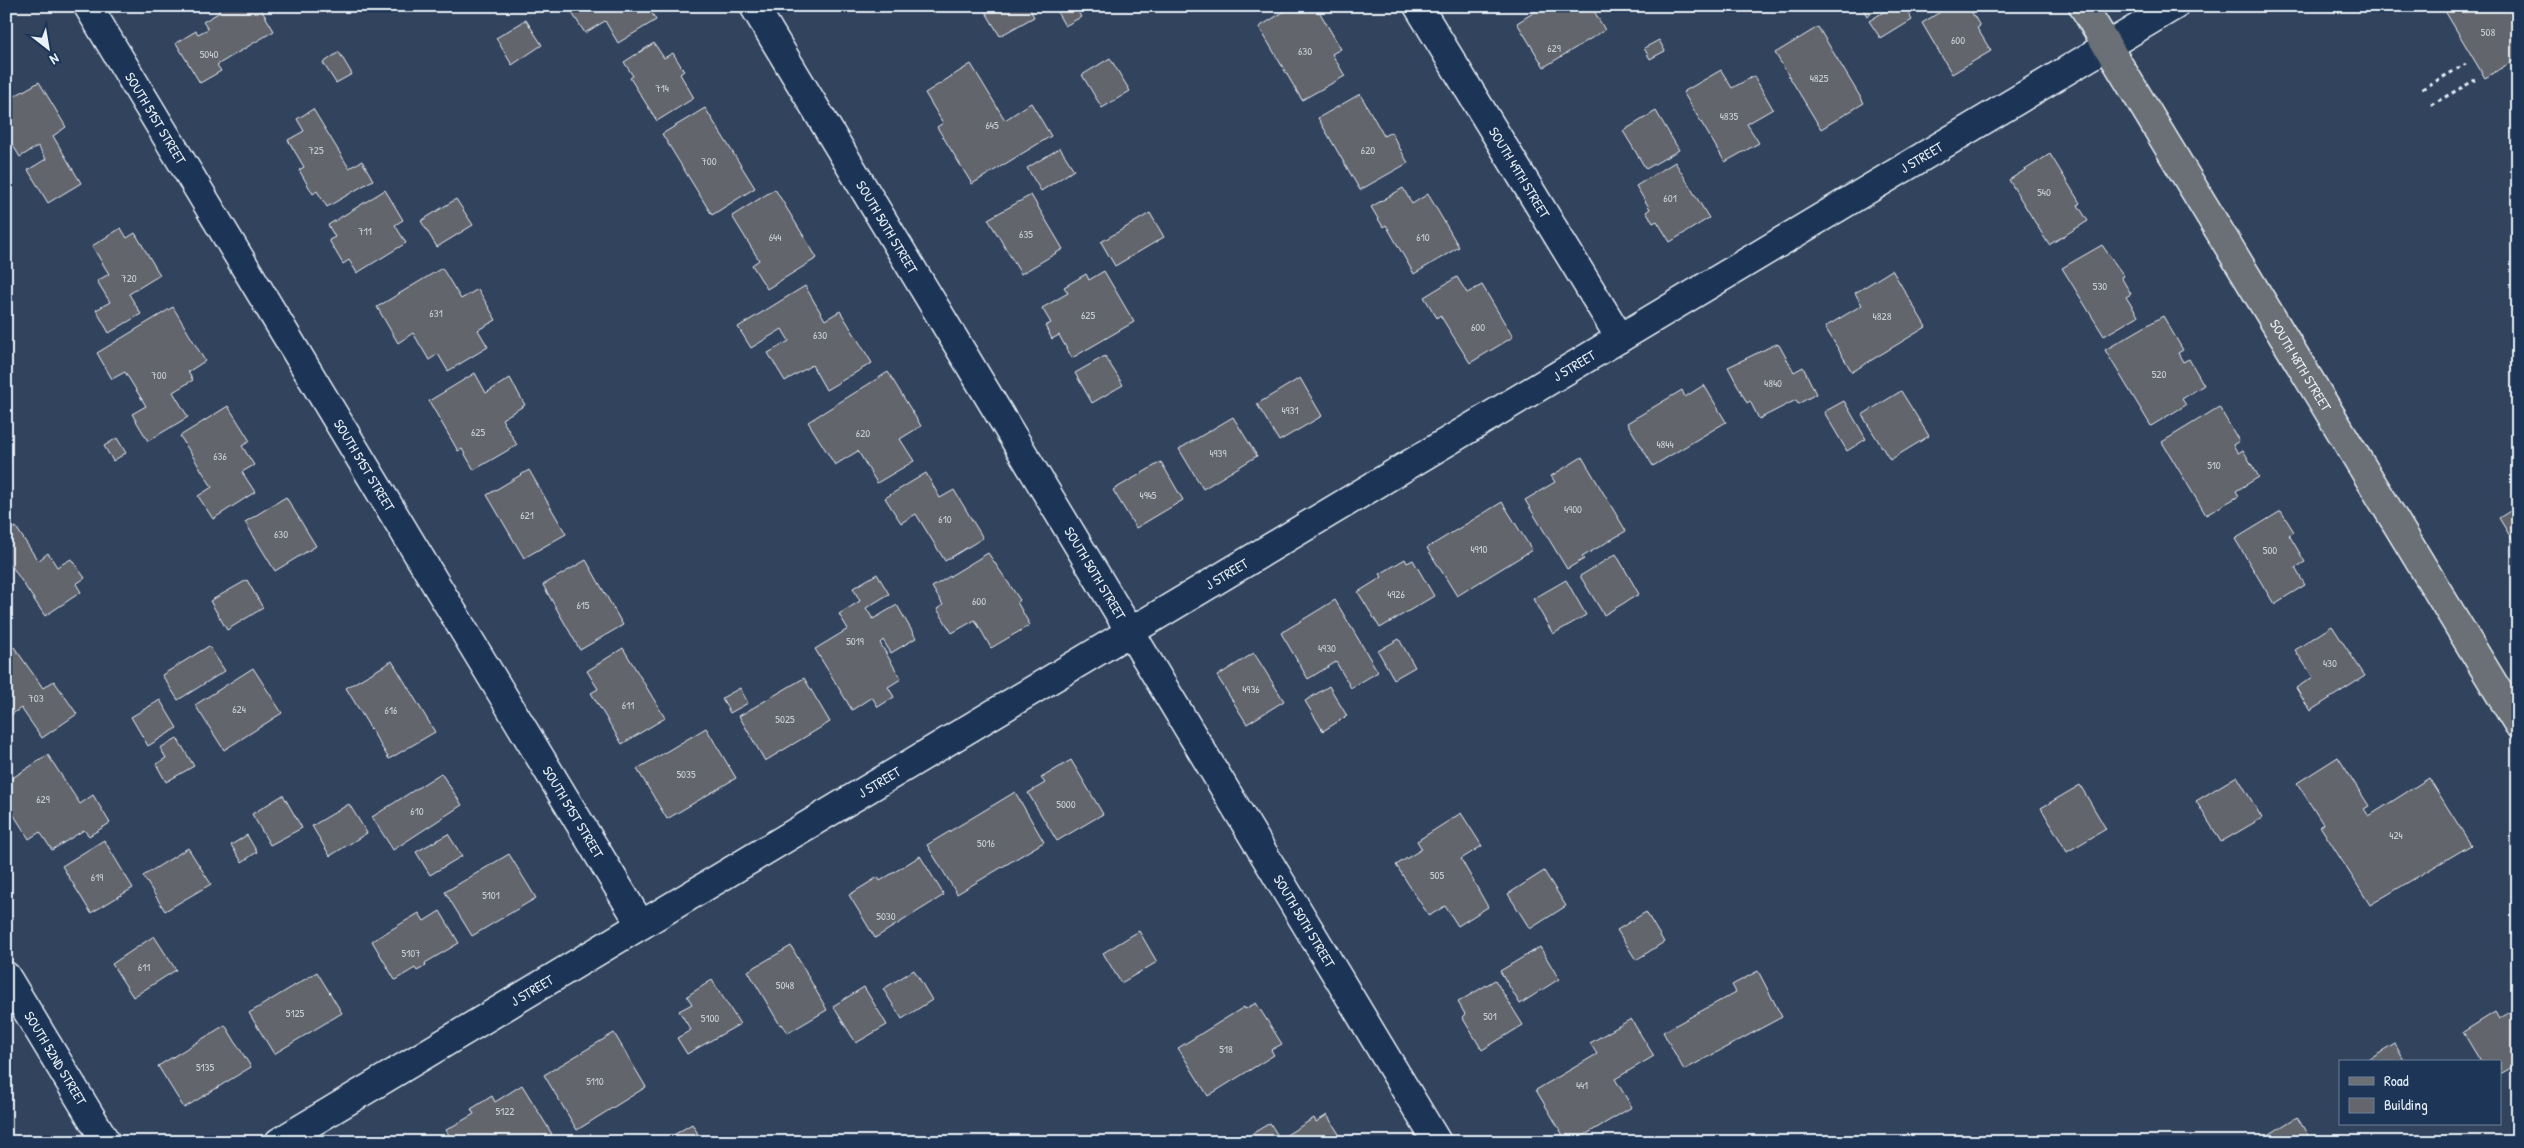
<svg xmlns="http://www.w3.org/2000/svg" width="2524" height="1148" viewBox="0 0 2524 1148" font-family="'Patrick Hand',sans-serif">
  <style>
    .building { fill: #64656d; stroke: #e8f1f8 }
    .lines { fill: none; stroke-linecap: round; stroke-linejoin: round }
    .minor-casing { stroke: #e8f1f8; stroke-width: 31 }
    .major-casing { stroke: #e8f1f8; stroke-width: 31 }
    .path { stroke: #e8f1f8; stroke-width: 3; stroke-dasharray: 4 4; stroke-linecap: butt }
    .minor { stroke: #1d3557; stroke-width: 28 }
    .major { stroke: #6a7074; stroke-width: 28 }
    .labels { text-anchor: middle; stroke-width: 4.5; stroke-linejoin: round; paint-order: stroke }
    .number-label { font-size: 11px; fill: #c7ced5 }
    .street-label { font-size: 14px; fill: #e8f1f8; stroke: #1d3557 }
  </style>
  <rect width="100%" height="100%" fill="#32435e"/>
  <filter id="ink" filterUnits="userSpaceOnUse"><feTurbulence type="fractalNoise" baseFrequency=".02" numOctaves="2"/><feDisplacementMap in="SourceGraphic" scale="10" xChannelSelector="R" yChannelSelector="G"/><feConvolveMatrix kernelMatrix="1 2 1 2 8 2 1 2 1" color-interpolation-filters="sRGB"/></filter>
  <g filter="url(#ink)">
    <path class="building" d="M219,6H259L274,31L217,65L221,71L200,83L176,43L196,31L198,34L208,29L203,22L220,12L217,8Z
      M583,6H648L656,20L618,43L605,21L585,33L572,13Z
      M982,6H1035L1030,9L1034,17L1000,36Z
      M1068,6H1075L1081,17L1065,26L1057,12Z
      M1293,6H1316L1341,49L1332,54L1345,76L1302,100L1259,27Z
      M1544,6H1591L1605,30L1544,67L1517,23Z
      M1861,6H1882L1867,16Z
      M1893,6H1904L1912,20L1881,39L1869,21Z
      M1950,6H1968L1980,26L1977,28L1991,51L1952,74L1922,23Z
      M2442,6H2518V58L2485,78Z
      M526,20L542,45L512,65L496,38Z
      M1818,27L1864,103L1821,129L1775,53Z
      M1659,40L1665,51L1650,59L1644,48Z
      M654,43L664,58L673,53L684,71L680,74L694,98L657,121L630,78L633,76L624,62Z
      M339,52L352,74L336,83L323,63Z
      M1110,58L1130,91L1102,108L1082,75Z
      M971,64L1005,120L1031,103L1051,136L972,184L937,127L943,123L925,93Z
      M1721,70L1732,88L1754,76L1773,109L1747,124L1759,143L1725,162L1683,92Z
      M39,82L66,127L53,136L81,183L48,203L28,170L46,159L38,146L20,157L6,134V101Z
      M1360,94L1384,136L1391,132L1408,163L1360,190L1318,118Z
      M705,108L755,188L712,215L662,134Z
      M313,109L349,168L362,161L373,180L327,207L317,191L313,194L299,170L304,167L288,140L304,131L297,119Z
      M1656,111L1679,150L1646,169L1623,131Z
      M1060,148L1074,170L1041,191L1027,168Z
      M2050,154L2080,203L2078,205L2088,221L2049,245L2009,180Z
      M1675,162L1709,218L1670,242L1657,221L1653,223L1646,212L1650,209L1636,186Z
      M1403,188L1412,204L1428,194L1459,247L1414,274L1386,225L1383,227L1371,207Z
      M775,189L817,258L767,289L752,265L759,260L732,216Z
      M385,190L403,220L395,225L406,243L357,273L349,260L343,264L329,240L335,237L328,225Z
      M1031,195L1063,249L1021,274L988,219Z
      M456,199L473,225L437,247L421,221Z
      M1150,213L1164,237L1115,266L1101,242Z
      M121,228L127,238L135,233L160,275L129,294L141,314L109,333L96,310L110,302L97,281L109,274L92,246Z
      M2102,245L2124,276L2121,277L2131,294L2126,297L2138,316L2104,336L2062,268Z
      M442,268L461,299L478,289L496,320L478,330L488,347L448,371L438,354L429,360L413,333L398,343L377,307Z
      M1892,270L1926,327L1852,372L1825,327L1862,305L1855,293Z
      M1104,271L1134,322L1072,358L1059,335L1052,339L1045,326L1051,323L1042,308L1068,293L1064,287L1086,274L1089,280Z
      M1457,277L1467,293L1482,285L1513,337L1470,363L1440,315L1437,318L1424,297Z
      M805,286L825,320L840,311L872,363L826,390L812,365L785,381L768,353L789,341L782,329L751,348L738,327Z
      M173,307L205,361L188,372L193,380L173,392L188,417L148,441L132,414L146,406L125,372L112,379L97,353Z
      M2163,316L2183,350L2178,353L2183,362L2189,359L2204,385L2182,399L2186,405L2151,426L2105,350Z
      M1776,344L1779,345L1794,372L1803,367L1816,394L1798,404L1796,400L1759,419L1750,401L1747,403L1728,367Z
      M1105,356L1123,385L1092,403L1075,373Z
      M888,372L921,426L900,439L914,461L877,483L858,451L835,465L808,422Z
      M475,373L486,393L510,378L525,405L502,419L517,445L474,470L462,449L458,451L429,401Z
      M1300,378L1322,416L1279,441L1257,404Z
      M1704,385L1726,422L1653,466L1627,423L1682,390L1685,397Z
      M1901,391L1929,436L1890,460L1862,415Z
      M1844,401L1866,439L1847,451L1824,412Z
      M228,406L250,441L242,446L254,465L242,472L255,492L213,519L198,496L212,487L180,436Z
      M2219,407L2239,441L2233,445L2238,453L2243,450L2259,477L2236,491L2239,496L2206,515L2162,442Z
      M1233,417L1257,456L1203,489L1179,449Z
      M117,438L126,453L113,461L104,446Z
      M1582,457L1626,531L1582,557L1584,559L1567,569L1525,500L1555,482L1551,476Z
      M1161,462L1183,500L1136,528L1113,490Z
      M529,470L566,534L524,558L487,495Z
      M926,473L940,498L954,490L983,538L945,561L916,514L901,523L885,498Z
      M286,497L316,546L275,571L245,522Z
      M1502,502L1532,550L1457,596L1427,548Z
      M2518,506V549L2499,518Z
      M2281,511L2294,532L2289,535L2305,562L2295,568L2305,585L2274,604L2235,539Z
      M16,527L38,561L48,553L57,567L71,559L85,578L76,584L81,592L45,616L11,565L6,569V533Z
      M988,553L1020,600L1017,602L1030,625L991,648L975,620L952,633L937,609L943,605L932,587Z
      M1616,554L1639,594L1604,615L1580,576Z
      M1405,559L1407,563L1413,560L1434,596L1380,628L1358,592L1382,577L1380,574Z
      M586,560L623,625L580,650L543,585Z
      M877,574L889,594L866,608L873,619L897,605L916,638L891,653L883,640L880,643L901,679L888,687L894,697L878,707L872,697L852,710L815,649L848,629L839,614L860,601L853,588Z
      M247,580L263,608L227,630L210,601Z
      M1566,580L1586,615L1553,634L1533,599Z
      M1335,600L1378,672L1351,688L1336,662L1308,679L1281,633Z
      M2332,626L2365,676L2310,711L2296,688L2313,677L2295,650Z
      M1399,639L1415,667L1394,679L1378,651Z
      M209,646L225,671L178,700L162,675Z
      M14,647L43,688L54,681L77,714L42,738L21,708L6,718V653Z
      M623,648L665,718L622,744L591,693L598,689L587,671Z
      M1254,653L1284,701L1247,724L1217,676Z
      M392,661L435,732L389,759L346,688Z
      M253,668L282,713L224,750L195,705Z
      M804,678L830,722L765,761L739,716Z
      M1329,686L1347,716L1323,731L1305,701Z
      M740,688L748,703L730,713L722,698Z
      M160,700L177,728L148,746L131,717Z
      M706,728L736,778L667,819L637,769Z
      M177,738L194,766L166,782L156,764L166,758L160,748Z
      M48,755L80,804L93,795L110,823L89,836L84,830L52,850L40,832L29,839L8,806L11,804L6,795V782Z
      M2338,757L2369,806L2364,809L2369,816L2429,778L2471,845L2370,905L2320,826L2323,824L2297,783Z
      M1071,760L1103,814L1057,841L1028,793L1045,783L1041,778Z
      M441,773L462,805L393,850L372,817Z
      M2237,776L2262,818L2221,842L2196,801Z
      M2080,785L2106,829L2067,852L2041,808Z
      M1015,792L1044,842L957,894L927,845Z
      M283,795L302,828L270,845L252,814Z
      M349,804L367,833L330,856L312,826Z
      M1461,813L1482,846L1461,859L1488,907L1458,926L1445,906L1429,916L1396,865L1422,849L1417,841Z
      M448,834L462,856L430,875L416,852Z
      M247,835L257,852L242,862L231,845Z
      M104,840L133,888L91,913L62,866Z
      M188,848L211,884L165,911L143,876Z
      M509,854L536,898L472,936L445,892Z
      M920,856L944,895L875,938L849,895L878,877L880,881Z
      M1544,871L1566,906L1530,929L1508,894Z
      M440,911L459,943L425,963L426,966L417,971L415,968L395,980L372,941L419,913L424,921Z
      M1646,912L1664,942L1636,960L1617,930Z
      M1139,931L1157,962L1121,983L1103,953Z
      M154,936L176,970L133,997L112,964Z
      M791,946L827,1010L788,1033L782,1024L780,1025L748,971Z
      M1540,947L1559,979L1520,1004L1500,971Z
      M914,970L932,1000L902,1019L883,989Z
      M1758,971L1782,1017L1684,1070L1663,1032L1736,992L1732,985Z
      M317,972L342,1013L274,1054L249,1013Z
      M712,980L740,1024L687,1054L677,1038L691,1030L679,1011L692,1004L687,996Z
      M1495,980L1523,1025L1482,1050L1462,1017L1465,1014L1458,1002Z
      M864,987L887,1025L856,1043L833,1006Z
      M1256,1003L1282,1044L1271,1050L1274,1055L1208,1096L1178,1048L1244,1007L1245,1009Z
      M2518,1007V1064L2500,1074V1062H2481L2463,1032L2495,1012L2499,1019Z
      M1631,1019L1654,1056L1615,1079L1632,1107L1573,1142H1567L1536,1090L1597,1054L1590,1043Z
      M225,1025L251,1067L184,1108L158,1066Z
      M614,1033L646,1087L577,1130L544,1075Z
      M2395,1044L2405,1062H2365Z
      M522,1085L552,1134L538,1142H453L446,1130L474,1114L471,1109L492,1096L495,1102Z
      M1327,1115L1344,1142H1238L1270,1123L1280,1139L1314,1118L1316,1122Z
      M2297,1117L2312,1142H2257Z
      M692,1124L703,1142H675L672,1136Z"/>
    <g class="lines">
      <g class="minor-casing">
        <g id="minor">
          <path id="s1" d="M88,6L641,925"/>
          <path id="s2" d="M754,6L1437,1142"/>
          <path id="s3" d="M1418,6L1620,338"/>
          <path id="s4" d="M6,976L106,1142"/>
          <path id="s5" d="M279,1142L2174,6"/>
        </g>
      </g>
      <g class="major-casing">
        <g id="major">
          <path id="s6" d="M2083,6L2518,724"/>
        </g>
      </g>
      <path class="path" d="M2422,89L2466,64
        M2431,105L2475,80"/>
      <use href="#minor" class="minor"/>
      <use href="#major" class="major"/>
    </g>
  </g>
  <g class="labels">
    <g class="number-label">
      <text x="2488" y="36">508</text>
      <text x="1958" y="44">600</text>
      <text x="1554" y="52">629</text>
      <text x="1305" y="55">630</text>
      <text x="209" y="58">5040</text>
      <text x="1819" y="82">4825</text>
      <text x="662" y="92">714</text>
      <text x="1729" y="120">4835</text>
      <text x="992" y="129">645</text>
      <text x="316" y="154">725</text>
      <text x="1368" y="154">620</text>
      <text x="709" y="165">700</text>
      <text x="2044" y="196">540</text>
      <text x="1670" y="202">601</text>
      <text x="365" y="235">711</text>
      <text x="1026" y="238">635</text>
      <text x="775" y="241">644</text>
      <text x="1423" y="241">610</text>
      <text x="129" y="282">720</text>
      <text x="2100" y="290">530</text>
      <text x="436" y="317">631</text>
      <text x="1088" y="319">625</text>
      <text x="1882" y="320">4828</text>
      <text x="1478" y="331">600</text>
      <text x="820" y="339">630</text>
      <text x="2159" y="378">520</text>
      <text x="159" y="379">700</text>
      <text x="1773" y="387">4840</text>
      <text x="1290" y="414">4931</text>
      <text x="478" y="436">625</text>
      <text x="863" y="437">620</text>
      <text x="1665" y="448">4844</text>
      <text x="1218" y="457">4939</text>
      <text x="220" y="460">636</text>
      <text x="2214" y="469">510</text>
      <text x="1148" y="499">4945</text>
      <text x="1573" y="513">4900</text>
      <text x="527" y="519">621</text>
      <text x="945" y="523">610</text>
      <text x="281" y="538">630</text>
      <text x="1479" y="553">4910</text>
      <text x="2270" y="554">500</text>
      <text x="1396" y="598">4926</text>
      <text x="979" y="605">600</text>
      <text x="583" y="609">615</text>
      <text x="855" y="645">5019</text>
      <text x="1327" y="652">4930</text>
      <text x="2330" y="667">430</text>
      <text x="1251" y="693">4936</text>
      <text x="36" y="702">703</text>
      <text x="628" y="709">611</text>
      <text x="239" y="713">624</text>
      <text x="391" y="714">616</text>
      <text x="785" y="723">5025</text>
      <text x="686" y="778">5035</text>
      <text x="43" y="803">629</text>
      <text x="1066" y="808">5000</text>
      <text x="417" y="815">610</text>
      <text x="2396" y="839">424</text>
      <text x="986" y="847">5016</text>
      <text x="1437" y="879">505</text>
      <text x="97" y="881">619</text>
      <text x="491" y="899">5101</text>
      <text x="886" y="920">5030</text>
      <text x="411" y="957">5107</text>
      <text x="144" y="971">611</text>
      <text x="785" y="989">5048</text>
      <text x="295" y="1017">5125</text>
      <text x="1490" y="1020">501</text>
      <text x="710" y="1022">5100</text>
      <text x="1226" y="1053">518</text>
      <text x="205" y="1071">5135</text>
      <text x="595" y="1085">5110</text>
      <text x="1582" y="1089">441</text>
      <text x="505" y="1115">5122</text>
    </g>
    <g class="street-label">
      <text dy="5" stroke="none"><textPath href="#s1" startOffset="131">SOUTH 51ST STREET</textPath></text>
      <text dy="5" stroke="none"><textPath href="#s5" startOffset="1915">J STREET</textPath></text>
      <text dy="5" stroke="none"><textPath href="#s3" startOffset="195">SOUTH 49TH STREET</textPath></text>
      <text dy="5" stroke="none"><textPath href="#s2" startOffset="258">SOUTH 50TH STREET</textPath></text>
      <text dy="5" stroke="none"><textPath href="#s6" startOffset="420">SOUTH 48TH STREET</textPath></text>
      <text dy="5" stroke="none"><textPath href="#s5" startOffset="1510">J STREET</textPath></text>
      <text dy="5" stroke="none"><textPath href="#s1" startOffset="536">SOUTH 51ST STREET</textPath></text>
      <text dy="5" stroke="none"><textPath href="#s2" startOffset="662">SOUTH 50TH STREET</textPath></text>
      <text dy="5" stroke="none"><textPath href="#s5" startOffset="1105">J STREET</textPath></text>
      <text dy="5" stroke="none"><textPath href="#s5" startOffset="700">J STREET</textPath></text>
      <text dy="5" stroke="none"><textPath href="#s1" startOffset="941">SOUTH 51ST STREET</textPath></text>
      <text dy="5" stroke="none"><textPath href="#s2" startOffset="1068">SOUTH 50TH STREET</textPath></text>
      <text dy="5" stroke="none"><textPath href="#s5" startOffset="295">J STREET</textPath></text>
      <text dy="5" stroke="none"><textPath href="#s4" startOffset="96">SOUTH 52ND STREET</textPath></text>
    </g>
  </g>
  <rect width="2524" height="1148" fill="none" stroke="#1d3557" stroke-width="25"/>
  <rect x="12" y="12" width="2499" height="1123" fill="none" stroke="#e8f1f8" stroke-width="2" filter="url(#ink)"/>
  <rect x="2339" y="1060" width="162" height="65" fill="#1d3557" stroke="#6e8097"/>
  <rect x="2349" y="1077" width="25" height="8" fill="#6a7074" stroke="#6e8097"/>
  <text x="2384" y="1086" font-size="15" fill="#e8f1f8">Road</text>
  <rect x="2349" y="1098" width="25" height="15" fill="#64656d" stroke="#6e8097"/>
  <text x="2384" y="1110" font-size="15" fill="#e8f1f8">Building</text>
  <g transform="translate(48 48) rotate(149)" stroke="#1d3557" stroke-width="4" paint-order="stroke">
  <path d="M0-4L9 19L0 12L-9 19Z" fill="#e8f1f8"/>
  <text y="-8" font-size="14" font-weight="bold" text-anchor="middle" fill="#e8f1f8">N</text>
  </g>
</svg>
